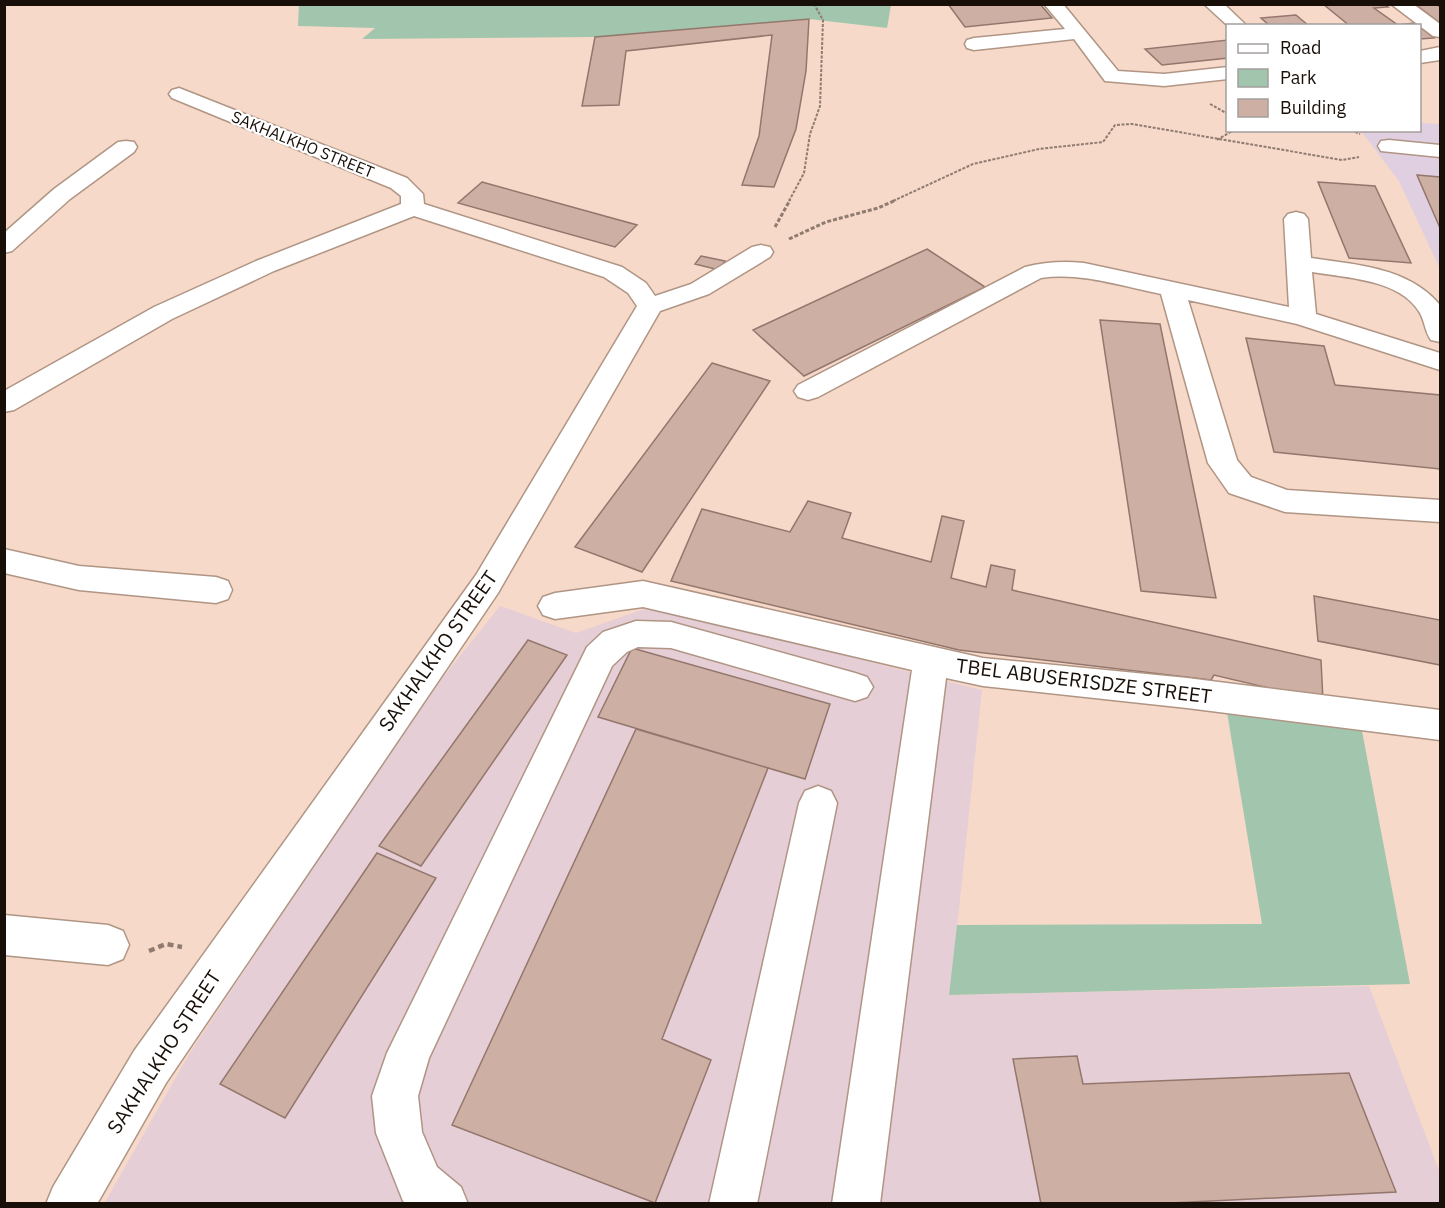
<svg xmlns="http://www.w3.org/2000/svg" width="1445" height="1208" viewBox="0 0 1445 1208" font-family="'IBM Plex Sans',sans-serif">
  <style>
    .commercial { fill: #e0cfe1 }
    .industrial { fill: #e6ced7 }
    .green { fill: #a2c6ad }
    .building { fill: #ceafa4; stroke: #93776c; stroke-width: 1.5 }
    .lines { fill: none; stroke-linecap: round; stroke-linejoin: round }
    .minor-casing { stroke: #b09585; stroke-width: 3 }
    .path-far2 { stroke: #8f7b6f; stroke-width: 2; stroke-dasharray: 3 1.5; stroke-linecap: butt }
    .path-far1 { stroke: #8f7b6f; stroke-width: 3; stroke-dasharray: 4 2; stroke-linecap: butt }
    .path { stroke: #8f7b6f; stroke-width: 4.5; stroke-dasharray: 6 4; stroke-linecap: butt }
    .minor { fill: #fff; fill-rule: evenodd }
    .labels { text-anchor: middle; stroke-width: 4.5; stroke-linejoin: round; paint-order: stroke }
    .far-street-label { font-size: 16px; fill: #180f09; stroke: #fff }
    .street-label { font-size: 20px; fill: #180f09; stroke: #fff }
  </style>
  <rect width="100%" height="100%" fill="#f6d9c8"/>
  <path class="commercial" d="M1420,123L1440,124V269L1399,181L1361,131L1420,130Z"/>
  <path class="industrial" d="M500,606L576,633L650,607L982,690L950,995L1369,986L1440,1173V1204H104L188,1056L415,712Z"/>
  <path class="green" d="M299,4L891,5L887,28L809,19L595,37L362,39L375,28L298,26Z
    M1227,712L1362,731L1410,984L949,995L957,925L1262,924Z"/>
  <path class="building" d="M948,4H1040L1052,18L965,27Z
    M1323,4H1384L1388,7L1374,8L1398,25L1414,23L1417,26H1350Z
    M1415,4H1436L1440,7V23Z
    M1296,15L1309,26H1270L1261,18Z
    M809,19L806,71L796,129L774,187L742,185L759,136L772,35L626,51L619,105L582,106L595,37Z
    M1420,27L1434,38L1420,39Z
    M1228,40V58L1162,65L1145,49Z
    M1417,175L1440,177V228Z
    M482,182L637,225L615,247L458,203Z
    M1318,182L1375,186L1411,263L1349,258Z
    M927,249L985,287L804,376L753,330Z
    M701,256L725,261L719,270L695,264Z
    M1100,320L1160,324L1216,598L1141,591Z
    M1246,338L1324,346L1335,385L1440,395V469L1274,452Z
    M712,363L770,381L642,572L575,547Z
    M808,501L851,513L842,538L931,562L942,516L964,521L951,578L986,587L991,565L1015,570L1012,590L1321,660L1323,701L1214,675L1211,680L959,650L671,581L702,509L790,532Z
    M1314,596L1440,620V665L1318,641Z
    M528,640L567,655L421,866L379,846Z
    M632,648L830,704L805,779L598,717Z
    M636,729L768,768L662,1039L711,1060L655,1203L452,1125Z
    M377,853L436,878L285,1118L220,1084Z
    M1077,1056L1083,1084L1349,1073L1396,1192L1150,1204H1041L1013,1059Z"/>
  <g class="lines">
    <g class="minor-casing">
      <path id="minor" d="M1044,4H1063L1118,71L1164,74L1228,67V79L1164,86L1105,81L1074,39L974,50L967,48L965,44L967,40L974,38L1065,29Z
        M1204,4H1224L1247,26H1228Z
        M1391,4H1413L1440,24V37L1433,36Z
        M1440,47V60L1420,63V51Z
        M179,88L407,178L423,194L424,204L622,267L646,283L655,296L691,284L752,247L761,245L770,247L773,252L770,257L709,294L660,311L498,593L166,1083L97,1204H46L53,1187L134,1051L476,575L637,306L628,293L604,277L414,216L274,271L172,319L14,410L4,412V391L154,307L256,261L401,204V196L391,188L172,98L169,94L172,90Z
        M1389,140L1440,145V157L1381,151L1378,146L1381,141Z
        M126,141L134,142L137,147L134,152L70,199L12,251L4,253V233L54,189L118,142Z
        M1296,212L1304,214L1308,219L1311,258C1357,265 1408,267 1440,305V342L1431,340C1425,332 1425,322 1420,313C1400,279 1347,278 1312,272L1316,314L1440,353V370L1297,324L1188,300L1237,460L1251,477L1287,490L1440,500V522L1285,512L1229,493L1208,463L1161,294C1121,286 1081,272 1041,278L818,397L808,400L798,397L794,391L798,385L1025,267C1045,262 1063,261 1084,263L1289,307L1284,219L1288,214Z
        M4,549L79,566L216,577L228,581L232,590L228,599L216,603L79,590L4,573Z
        M643,581L983,658L1187,678L1440,710V740L1187,708L983,686L946,678L880,1204H832L912,670L643,607L555,619L543,615L538,606L543,597L555,593Z
        M636,621L671,622L855,673L867,677L873,687L867,697L855,701L671,648L638,647L627,652L612,666L429,1058L418,1096L422,1132L437,1167L461,1187L468,1204H406L403,1201L376,1133L372,1096L387,1053L587,647L603,632Z
        M818,786L831,791L837,803L757,1204H709L799,803L805,791Z
        M4,915L108,925L123,931L129,945L123,959L108,965L4,955Z"/>
    </g>
    <path class="path-far2" d="M1210,104L1228,114
      M1351,130L1360,134
      M1217,140L1234,130
      M789,201L804,173L810,134L820,106L823,20L814,4
      M893,201L973,164L1039,149L1103,142L1115,125L1132,124L1342,160L1359,157"/>
    <path class="path-far1" d="M775,227L790,200
      M789,239L826,222L878,208L896,200"/>
    <path class="path" d="M149,951L166,944L182,947"/>
    <use href="#minor" class="minor"/>
  </g>
  <g class="labels">
    <g class="far-street-label">
      <text transform="translate(303 144) rotate(22)" y="6">SAKHALKHO STREET</text>
    </g>
    <g class="street-label">
      <text transform="translate(438 651) rotate(-55)" y="7">SAKHALKHO STREET</text>
      <text transform="translate(1084 681) rotate(7)" y="7">TBEL ABUSERISDZE STREET</text>
      <text transform="translate(164 1052) rotate(-57)" y="7">SAKHALKHO STREET</text>
    </g>
  </g>
  <rect width="1445" height="1208" fill="none" stroke="#180f09" stroke-width="12"/>
  <rect x="1226" y="24" width="195" height="108" fill="#ffffff" stroke="#a39f9d" stroke-width="1.5"/>
  <rect x="1238" y="44" width="30" height="9" fill="#ffffff" stroke="#a39f9d" stroke-width="1.5"/>
  <text x="1280" y="54" font-size="18" fill="#180f09">Road</text>
  <rect x="1238" y="69" width="30" height="18" fill="#a2c6ad" stroke="#a39f9d" stroke-width="1.5"/>
  <text x="1280" y="84" font-size="18" fill="#180f09">Park</text>
  <rect x="1238" y="99" width="30" height="18" fill="#ceafa4" stroke="#a39f9d" stroke-width="1.5"/>
  <text x="1280" y="114" font-size="18" fill="#180f09">Building</text>
</svg>
